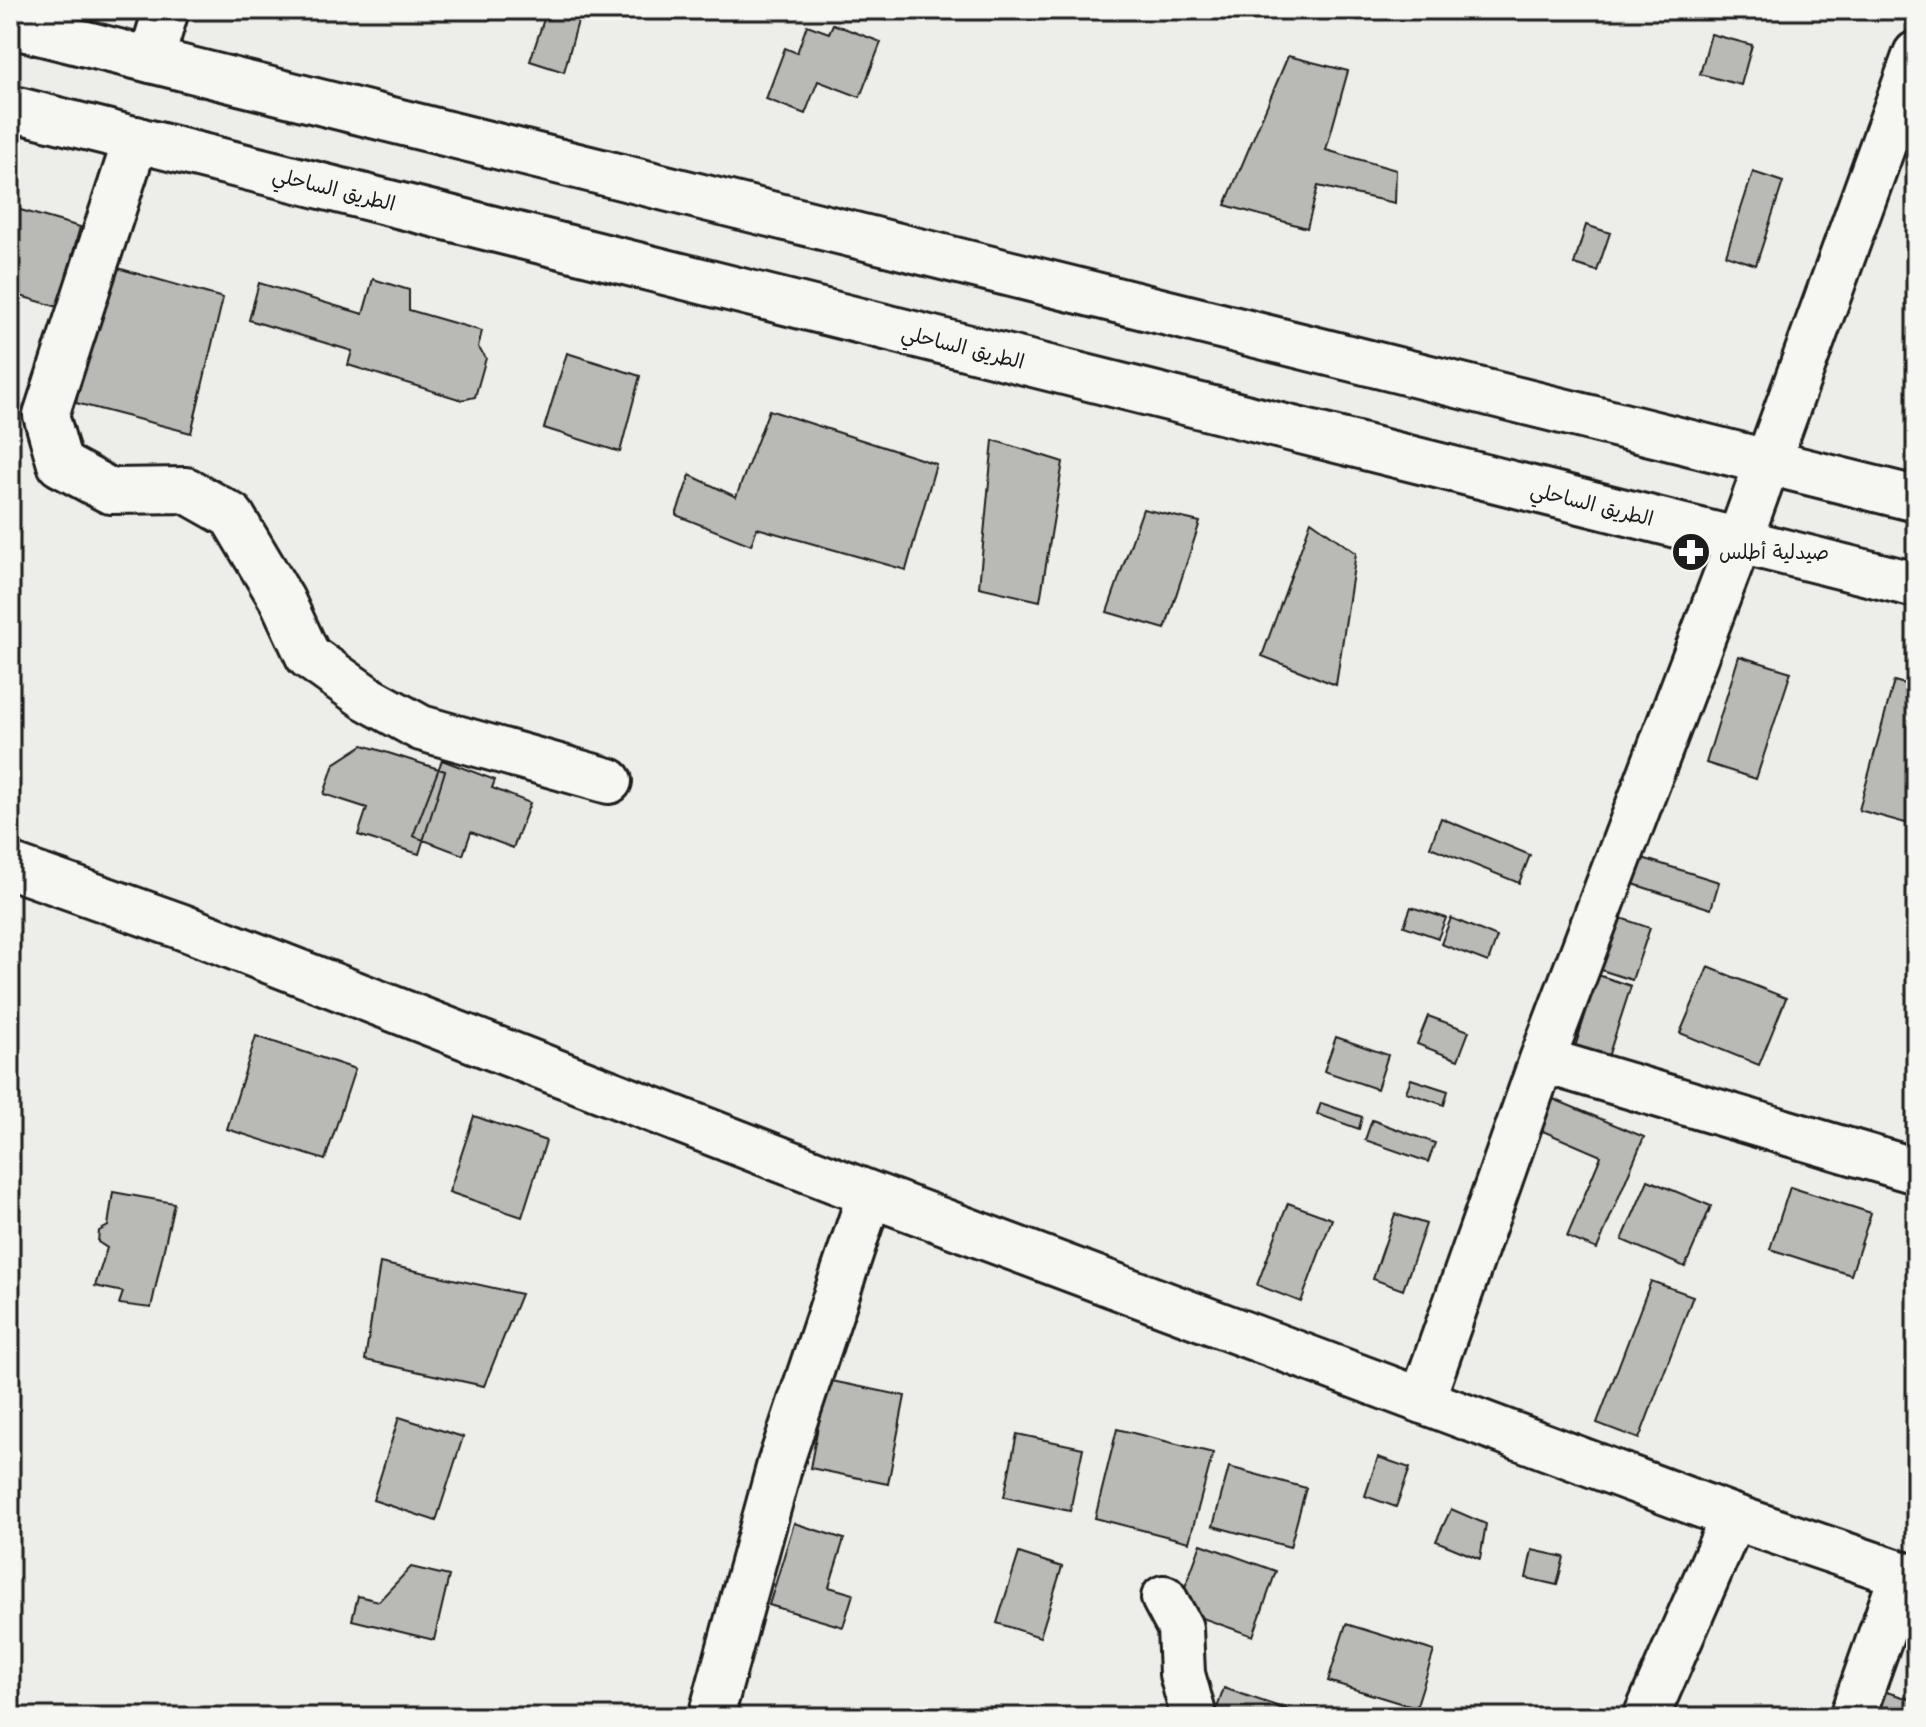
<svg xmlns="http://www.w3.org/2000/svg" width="1926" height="1727" viewBox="0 0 1926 1727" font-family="'Shantell Sans','Playpen Sans Arabic',sans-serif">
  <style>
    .building { fill: #b9b9b6; stroke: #1c1c1c; stroke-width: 2 }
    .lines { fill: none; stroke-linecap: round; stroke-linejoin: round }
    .minor-casing { stroke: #1c1c1c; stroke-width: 50 }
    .highway-casing { stroke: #1c1c1c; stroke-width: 50 }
    .minor { stroke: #f6f6f2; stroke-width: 44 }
    .highway { stroke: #f6f6f2; stroke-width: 44 }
    .labels { text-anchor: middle; stroke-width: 6; stroke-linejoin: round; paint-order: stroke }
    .street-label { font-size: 20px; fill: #1c1c1c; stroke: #f6f6f2 }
    .poi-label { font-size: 20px; fill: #1c1c1c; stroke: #f6f6f2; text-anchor: start }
  </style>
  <rect width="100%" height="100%" fill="#edede9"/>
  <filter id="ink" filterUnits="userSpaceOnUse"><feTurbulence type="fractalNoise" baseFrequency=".0125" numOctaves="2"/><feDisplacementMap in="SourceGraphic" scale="16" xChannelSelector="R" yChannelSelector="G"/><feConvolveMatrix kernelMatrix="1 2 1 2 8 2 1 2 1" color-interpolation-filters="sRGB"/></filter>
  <g filter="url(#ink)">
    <path class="building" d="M547,10H581L564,72L530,61Z
      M833,24L881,42L860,97L818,81L805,114L766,99L785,48L797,53L807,25L829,33Z
      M1711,34L1752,45L1741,85L1700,74Z
      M1288,56L1348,71L1326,150L1396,170L1395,203L1318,186L1307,228L1225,205Z
      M1753,172L1783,182L1756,265L1726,255Z
      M10,207L80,227L58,307L10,293Z
      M1586,225L1610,233L1597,271L1574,264Z
      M107,265L223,298L191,433L76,403Z
      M373,279L409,290V310L482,331L478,347L486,358L475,397L462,400L348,365L352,351L249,320L259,283L363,314Z
      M567,353L640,376L620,452L544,428Z
      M769,410L936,464L906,570L757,528L751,545L676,515L690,475L736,497Z
      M993,440L1063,462L1040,601L979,587Z
      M1143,509L1200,522L1165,629L1107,612Z
      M1311,521L1356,553L1336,685L1262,656Z
      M1739,656L1791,672L1756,779L1706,763Z
      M1894,681L1916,687V826L1859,810Z
      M363,745L445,771L419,854L358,835L367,808L324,794L334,764Z
      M442,760L495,780L492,788L530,803L513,848L471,832L463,855L413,836Z
      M1441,818L1530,855L1519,883L1430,847Z
      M1636,856L1719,882L1711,909L1627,882Z
      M1411,907L1446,918L1438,938L1404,926Z
      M1609,914L1650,928L1632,980L1592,967Z
      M1451,918L1497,937L1488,962L1441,944Z
      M1708,967L1786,998L1759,1065L1680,1033Z
      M1598,975L1631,986L1608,1057L1575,1047Z
      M1428,1016L1469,1031L1458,1060L1417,1044Z
      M256,1036L355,1069L325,1160L227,1129Z
      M1336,1037L1388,1055L1377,1089L1324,1071Z
      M1411,1079L1448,1091L1444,1105L1406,1092Z
      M1551,1098L1644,1137L1597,1249L1567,1237L1601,1156L1538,1129Z
      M1321,1103L1362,1117L1359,1129L1317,1114Z
      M474,1116L546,1141L522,1217L449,1192Z
      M1372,1120L1435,1143L1428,1162L1365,1140Z
      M1648,1180L1711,1206L1685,1267L1622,1240Z
      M1790,1187L1871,1213L1851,1275L1770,1249Z
      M113,1192L174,1203L151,1308L119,1304L123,1292L95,1286L107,1248L98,1242L99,1231L108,1226Z
      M1288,1203L1332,1219L1301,1302L1257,1285Z
      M1395,1214L1426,1224L1403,1290L1373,1279Z
      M380,1263L521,1294L484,1386L365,1360Z
      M1651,1281L1693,1296L1639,1439L1597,1423Z
      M827,1380L905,1396L888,1484L810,1468Z
      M399,1417L463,1437L436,1521L373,1500Z
      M1117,1429L1213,1453L1189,1542L1095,1518Z
      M1017,1434L1083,1448L1070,1511L1004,1497Z
      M1378,1457L1410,1468L1396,1507L1365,1496Z
      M1229,1467L1306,1488L1290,1547L1213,1526Z
      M1451,1509L1486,1524L1480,1559L1436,1541Z
      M794,1523L844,1539L829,1587L853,1594L843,1627L769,1605Z
      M1201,1544L1276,1571L1253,1636L1177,1609Z
      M1532,1550L1564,1557L1557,1585L1526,1578Z
      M1019,1553L1062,1567L1040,1637L997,1623Z
      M411,1567L449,1576L434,1640L352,1620L358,1596L379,1601Z
      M1346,1624L1434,1651L1416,1708L1328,1681Z
      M1870,1687L1916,1701V1717H1861Z
      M1224,1688L1303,1715L1302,1717H1214Z"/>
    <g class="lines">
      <g class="minor-casing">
        <path id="minor" d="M151,60L166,10
          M136,139L46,415L60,464L110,491L186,490L232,516L282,600L308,656L367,698L421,728L609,781
          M10,866L180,926L870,1194L1733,1517L1916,1579
          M1542,1060L1916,1171
          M1422,1400L1542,1060L1739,541L1916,54
          M1164,1598L1180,1628L1182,1674L1194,1717
          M711,1717L780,1464L870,1194
          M1646,1717L1733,1517
          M1852,1717L1902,1575"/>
      </g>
      <g class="highway-casing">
        <path id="highway" d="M10,25L1916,499
          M10,108L1916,585"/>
      </g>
      <use href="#minor" class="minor"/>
      <use href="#highway" class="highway"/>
    </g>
  </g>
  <defs>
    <g id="pharmacy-disc" transform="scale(2)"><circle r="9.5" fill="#1c1c1c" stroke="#f6f6f2"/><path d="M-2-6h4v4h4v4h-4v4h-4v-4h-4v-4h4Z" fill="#fff"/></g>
  </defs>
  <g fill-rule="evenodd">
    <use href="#pharmacy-disc" x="1691" y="552"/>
  </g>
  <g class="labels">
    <g class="street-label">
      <text transform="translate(334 189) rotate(14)" y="7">الطريق الساحلي</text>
      <text transform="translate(963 347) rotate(14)" y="7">الطريق الساحلي</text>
      <text transform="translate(1592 504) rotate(14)" y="7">الطريق الساحلي</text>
    </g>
    <g class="poi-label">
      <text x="1719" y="559">صيدلية أطلس</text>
    </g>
  </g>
  <rect width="1926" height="1727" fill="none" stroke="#f6f6f2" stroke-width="40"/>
  <rect x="20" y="20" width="1886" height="1687" fill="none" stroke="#1c1c1c" stroke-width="3" filter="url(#ink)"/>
</svg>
